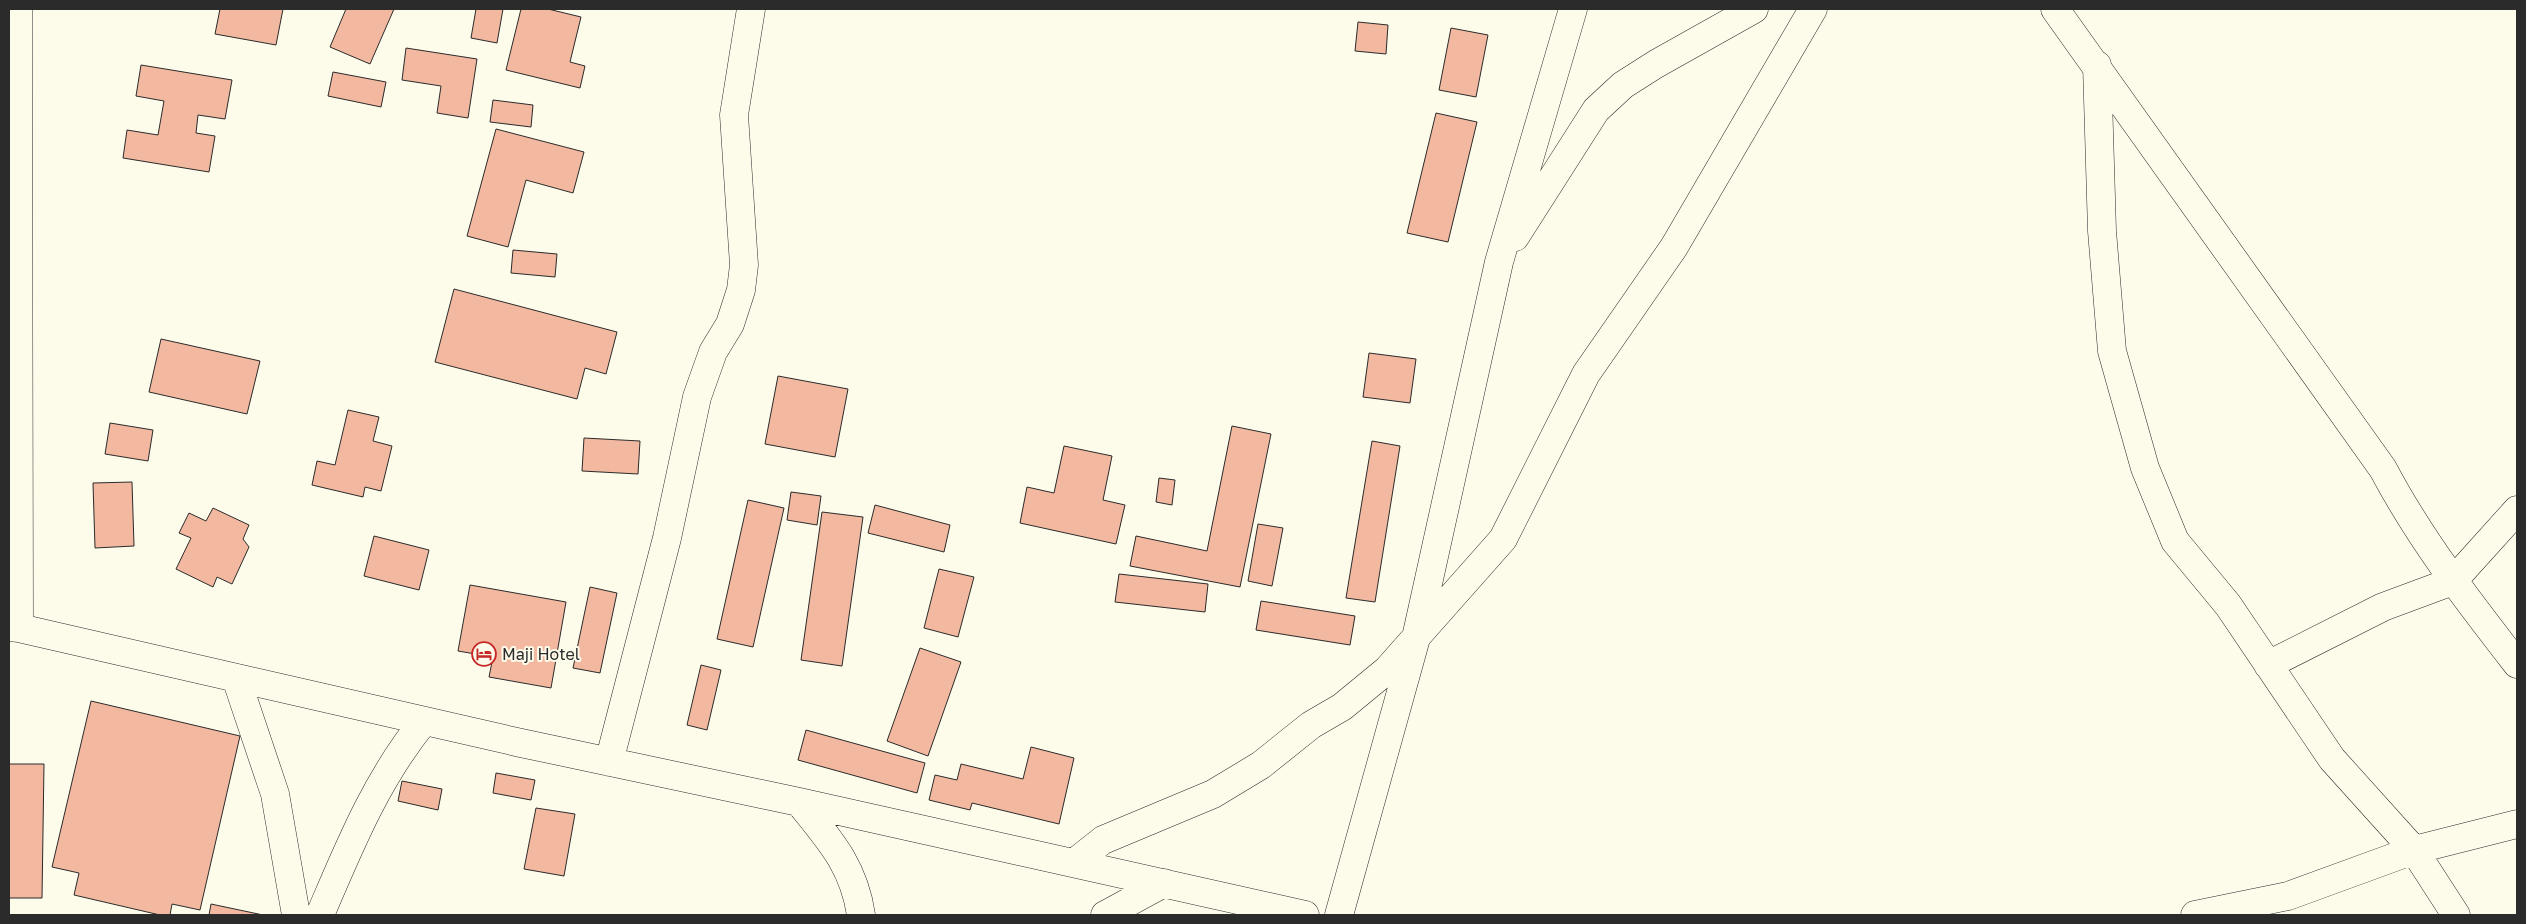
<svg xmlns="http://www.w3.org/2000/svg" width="2526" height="924" viewBox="0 0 2526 924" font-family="'Golos Text',sans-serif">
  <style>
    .building { fill: #f2b8a0; stroke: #2b2b2b }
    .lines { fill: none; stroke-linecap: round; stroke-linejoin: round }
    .minor-casing { stroke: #2b2b2b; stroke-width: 29 }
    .minor { stroke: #fdfbea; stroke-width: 28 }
    .labels { text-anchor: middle; stroke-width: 4; stroke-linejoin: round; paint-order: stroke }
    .poi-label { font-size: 16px; fill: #2b2b2b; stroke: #fdfbea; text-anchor: start }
  </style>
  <rect width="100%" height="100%" fill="#fdfbea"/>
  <path class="building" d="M220,9H283L276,45L215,34Z
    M346,9H394L370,64L330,47Z
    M476,9H503L497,43L471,38Z
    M521,9H548L581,17L570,62L585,66L580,88L506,70Z
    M1358,22L1388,25L1386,54L1355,51Z
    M1451,28L1488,35L1476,97L1439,90Z
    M406,48L477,59L468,118L437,113L441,86L402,80Z
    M141,65L232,80L225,119L198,115L196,133L215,136L209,172L123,158L127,130L158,135L164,101L136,96Z
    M333,72L386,82L381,107L328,96Z
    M493,100L533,105L531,127L490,122Z
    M1436,113L1477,122L1448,242L1407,233Z
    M496,129L584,152L573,193L526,180L508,247L467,236Z
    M513,250L557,254L555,277L511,273Z
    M454,289L617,332L606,374L585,368L577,399L435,362Z
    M161,339L260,361L247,414L149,392Z
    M1369,353L1416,359L1410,403L1363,397Z
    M778,376L848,389L835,457L765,444Z
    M348,410L379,417L373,441L392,446L381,491L365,487L363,497L312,485L317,461L335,465Z
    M110,423L153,430L148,461L105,454Z
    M1232,426L1271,434L1240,587L1130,566L1136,536L1207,551Z
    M584,438L640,441L638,474L582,471Z
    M1372,441L1400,446L1375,602L1346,598Z
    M1064,446L1112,456L1103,500L1125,505L1116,544L1020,523L1027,487L1054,493Z
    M1159,478L1175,480L1172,505L1156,502Z
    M132,482L134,546L95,548L93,483Z
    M791,492L821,496L817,525L787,520Z
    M748,500L784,508L753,647L717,639Z
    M875,505L950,525L944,552L868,533Z
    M213,508L249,525L243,539L249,547L232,584L217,577L213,587L176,569L191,538L179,533L189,513L206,521Z
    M822,512L863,517L842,666L801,660Z
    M1258,524L1283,528L1272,586L1248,581Z
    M374,536L429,550L419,590L364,576Z
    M939,569L974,577L958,637L924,628Z
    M1119,574L1208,584L1205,612L1115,602Z
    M470,585L566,602L551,688L489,677L493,657L458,651Z
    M590,587L617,593L600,673L573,668Z
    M1261,601L1355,616L1350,645L1256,630Z
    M920,648L961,662L928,756L887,741Z
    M701,665L721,670L707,730L687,725Z
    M91,701L240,736L200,910L172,904L170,915H160L74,895L79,873L52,867Z
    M806,730L925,763L917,793L798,760Z
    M1031,747L1074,758L1059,824L972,803L970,810L929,800L935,775L957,780L961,764L1023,779Z
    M9,764H44L42,898H9Z
    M496,773L535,780L531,800L493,793Z
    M402,781L442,789L438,810L398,801Z
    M536,808L575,814L564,876L524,869Z
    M211,904L263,915H209Z"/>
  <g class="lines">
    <g class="minor-casing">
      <path id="minor" d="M18,9L19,628
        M2055,9L2383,469C2420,539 2468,601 2517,664
        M2097,65L2102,231L2112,351L2145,468L2175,541L2228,605L2332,759L2414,850L2456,915
        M1515,237L1596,110L1623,85L1656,64L1754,9
        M9,627L19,628L521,743L799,802L1305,915
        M2268,665L2383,607L2453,581L2517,510
        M236,678L275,794L296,915
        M609,762L667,538L697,397L713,352L730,324L741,290L744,265L734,115L751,9
        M799,802C829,839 854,866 861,915
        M1074,863L1103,840L1213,794L1261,765L1311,725L1342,707L1387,670L1503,539L1586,374L1674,247L1813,9
        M320,915C349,847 377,778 424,721
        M1105,915L1164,883
        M1339,915L1416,638L1499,262L1573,9
        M2195,915L2288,896L2414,850L2517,824"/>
    </g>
    <use href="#minor" class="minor"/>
  </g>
  <defs>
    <g id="hotel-ring" transform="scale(1.25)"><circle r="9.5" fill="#fdfbea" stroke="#c62828" stroke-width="1.5"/><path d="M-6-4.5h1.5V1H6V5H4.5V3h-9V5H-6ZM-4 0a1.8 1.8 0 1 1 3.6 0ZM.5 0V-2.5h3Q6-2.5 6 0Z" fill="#c62828"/></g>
  </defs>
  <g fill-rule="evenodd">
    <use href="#hotel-ring" x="484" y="654"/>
  </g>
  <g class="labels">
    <g class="poi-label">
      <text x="502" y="660">Maji Hotel</text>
    </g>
  </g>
  <rect width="2526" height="924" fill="none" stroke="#2b2b2b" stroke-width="20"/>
</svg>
